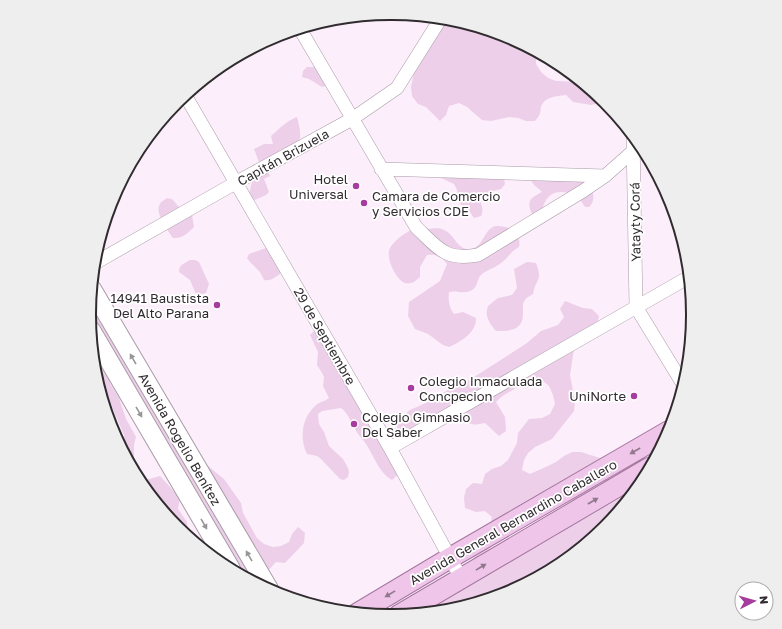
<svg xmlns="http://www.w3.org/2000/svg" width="782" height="629" viewBox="0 0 782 629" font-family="'Golos Text',sans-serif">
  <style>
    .green { fill: #edcfe9 }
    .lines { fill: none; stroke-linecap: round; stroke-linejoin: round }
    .street-casing { stroke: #a89ba6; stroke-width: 14 }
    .secondary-casing { stroke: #a89ba6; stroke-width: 20 }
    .primary-casing { stroke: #a5769f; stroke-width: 22 }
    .street { stroke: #fff; stroke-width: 13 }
    .secondary { stroke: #fff; stroke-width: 18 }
    .primary { stroke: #efc5e9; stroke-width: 20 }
    .oneway { fill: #989597 }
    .oneway2 { fill: #90788c }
    .poi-dot { fill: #a63d9e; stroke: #fff; stroke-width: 1.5 }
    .labels { text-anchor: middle; stroke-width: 3.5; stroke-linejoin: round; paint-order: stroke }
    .street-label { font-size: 13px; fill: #302b2f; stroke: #fff }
    .poi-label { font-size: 13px; fill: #302b2f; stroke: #fff; text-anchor: end }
    .rim { fill: none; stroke: #302b2f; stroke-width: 2 }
  </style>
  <rect width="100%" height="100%" fill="#fceefa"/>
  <path class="green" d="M449,19L507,36L536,52V64L541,72L548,78L556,81L581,82L605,103H599L591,105L573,102L566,95C557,96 544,97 541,107C540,114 540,115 535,121H526L518,118L509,117L491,121L482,120L467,107L459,103L449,106L446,115L440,121L426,107L418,104L412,96L411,87L415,68L441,27Z
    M307,67H319L329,85L322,87L309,79L302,77L303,71Z
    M297,117C300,130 305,142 290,148C287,149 284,149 281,150C274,155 268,161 260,165L254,149L264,144H273L271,136C279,129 286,121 297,117Z
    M268,172L270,176L264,179L269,192L266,195L255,200L249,195L253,177Z
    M439,174L484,179L503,177L504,179L505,184L501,189C493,191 478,193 481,204C483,210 483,211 481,216L474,218L470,212L463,208L458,200L457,190L454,184L441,178Z
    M531,178L582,181C592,185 598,199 589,207H585L577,195C557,189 547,190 541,213L537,215L532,214C526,201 530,198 542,192C537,186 532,186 531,178Z
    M167,198L172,199L178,206L192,215L194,227C188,233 182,239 173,238C168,231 154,212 160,204C161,201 165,200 167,198Z
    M495,226C509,225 522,232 519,247C511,251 508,258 501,263C495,268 484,271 480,276C476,282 478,288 470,291C464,294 456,290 449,292C448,300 449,308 454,314L463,312L476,318C477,332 461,342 449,347L443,345L428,334L415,329L408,316L409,302L440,281L447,264C441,256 437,254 427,255L420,267V277L414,282C411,283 408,284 405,283C396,280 385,257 390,248C395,239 407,232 416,227C420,227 424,228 428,229C434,229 438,227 444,230C455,234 458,254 474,248C484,244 484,230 495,226Z
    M266,248L280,270V274C274,278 271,281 264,280L260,272L250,262L247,258L249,254Z
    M190,260H195L199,262L209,284L206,293L198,295L195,292L190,280L179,272C179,264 184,264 190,260Z
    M527,262L536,263C543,282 536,277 533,294C530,296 527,297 525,300C522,304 523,308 523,312C524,331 510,331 496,331C490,324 484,316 488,306L498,298L512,295L517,288L514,269Z
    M93,284L202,461L224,479L241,503L243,513L257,538L264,544L273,547L281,546L289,542L292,534L298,527L305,533L304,543L285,563L276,562L263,576L265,587L227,567L91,331L90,314Z
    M565,301L583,308L592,309L599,316L597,324L574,349L570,375L575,401L574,411L552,439L535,447L528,453L524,460L522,470L530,474L548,466L556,462L564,456L572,452H581L600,458L609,457L667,423L674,414L669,430L660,448L653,452L646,463L628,471L620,473L615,472L608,480L600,483L579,498L561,504L538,519L529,522L497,541L484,554L476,559L468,554L466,539L473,533L490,526L492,517L485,511L476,512L465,508L464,498L466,489L473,483L482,484L485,474L492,469L501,466L508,460L517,443L518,433L529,419L542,418L550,414L555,404L553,395L549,386L542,380C532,387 529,390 517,387C509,393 502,395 496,402L505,417L506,431L499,436L485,423C469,427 466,422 454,412L406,437L398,432L396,422L410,410L428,402L453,387L471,379L527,343L541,331L558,325L564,317L560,309Z
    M318,331L401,472L392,480C379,473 374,456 366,444C363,439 358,435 355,429C350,421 349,414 341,408L322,411L318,414L319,424L324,432L329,446L343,459L348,468L349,472L348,477L344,480L340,479L321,459L317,456L307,454C299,438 302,418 315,406C318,402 324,402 329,398L323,386L324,377L322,373L317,365L318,352L310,335L313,332Z
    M93,345L107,367L110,383L119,398L126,419L136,437L134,445V460L130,463L126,456L124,435L108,398L100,388L95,373Z
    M102,396L107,402L123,437V449L112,430Z
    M160,476L180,498L178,509L187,522L188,536L178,528L140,482L137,477L146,480Z
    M642,482L604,528L558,565L506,593L450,610L416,614L424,612L458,593L456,591L474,579L476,582L487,575V569L498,552L513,560L559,534L558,532L564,527L575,524L582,516L587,517L596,512L600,504H606L608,505L626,495L617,494Z"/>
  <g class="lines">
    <g class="street-casing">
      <path id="street" d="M300,29L416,227C438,248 445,261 478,255L583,191L605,176L640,145
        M185,95L390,448L461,578
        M633,137L636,307L683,384
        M381,169L605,176
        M95,263L237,182L352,119L397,88L441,18
        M390,448L689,277"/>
    </g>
    <g class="secondary-casing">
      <path id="secondary" d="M92,289L269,589
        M91,330L231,569"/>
    </g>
    <g class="primary-casing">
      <path id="primary" d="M358,613L450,558L669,431
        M399,615L649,468"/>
    </g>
    <use href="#street" class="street"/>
    <use href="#secondary" class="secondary"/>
    <use href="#primary" class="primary"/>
  </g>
  <defs><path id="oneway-solid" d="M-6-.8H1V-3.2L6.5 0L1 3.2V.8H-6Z"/></defs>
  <g class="oneway">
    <use href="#oneway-solid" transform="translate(133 359) rotate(-120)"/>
    <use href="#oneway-solid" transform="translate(139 412) rotate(60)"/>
    <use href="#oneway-solid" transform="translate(204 524) rotate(60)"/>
    <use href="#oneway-solid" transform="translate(249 556) rotate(-120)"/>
  </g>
  <g class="oneway2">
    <use href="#oneway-solid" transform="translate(635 451) rotate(150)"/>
    <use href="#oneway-solid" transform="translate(593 501) rotate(-30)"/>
    <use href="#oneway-solid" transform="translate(481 567) rotate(-31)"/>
    <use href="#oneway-solid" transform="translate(390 594) rotate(149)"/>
  </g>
  <g class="poi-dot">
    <circle cx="356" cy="186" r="4"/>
    <circle cx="364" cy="203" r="4"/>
    <circle cx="217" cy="305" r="4"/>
    <circle cx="411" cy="388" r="4"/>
    <circle cx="634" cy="396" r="4"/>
    <circle cx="354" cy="424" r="4"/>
  </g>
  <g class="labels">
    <g class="street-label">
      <text transform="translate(283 157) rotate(-29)" y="5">Capitán Brizuela</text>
      <text transform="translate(635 222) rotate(-91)" y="5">Yatayty Corá</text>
      <text transform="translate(325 336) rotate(60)" y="5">29 de Septiembre</text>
      <text transform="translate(180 439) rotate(60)" y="5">Avenida Rogelio Benítez</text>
      <text transform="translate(513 522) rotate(-30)" y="5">Avenida General Bernardino Caballero</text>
    </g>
    <g class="poi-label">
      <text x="348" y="184">Hotel<tspan x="348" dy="15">Universal</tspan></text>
      <text x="372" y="201" text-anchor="start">Camara de Comercio<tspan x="372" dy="15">y Servicios CDE</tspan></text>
      <text x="209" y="303">14941 Baustista<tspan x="209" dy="15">Del Alto Parana</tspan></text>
      <text x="419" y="386" text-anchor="start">Colegio Inmaculada<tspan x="419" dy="15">Concpecion</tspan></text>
      <text x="626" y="401">UniNorte</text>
      <text x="362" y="422" text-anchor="start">Colegio Gimnasio<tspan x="362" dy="15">Del Saber</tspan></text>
    </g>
  </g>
  <path d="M0 0H782V629H0ZM390 20H392A294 294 0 0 1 686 314V315A294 294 0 0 1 392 609H390A294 294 0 0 1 96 315V314A294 294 0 0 1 390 20Z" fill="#eee" fill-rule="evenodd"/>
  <path class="rim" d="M390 20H392A294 294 0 0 1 686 314V315A294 294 0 0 1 392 609H390A294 294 0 0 1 96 315V314A294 294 0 0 1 390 20Z"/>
  <g transform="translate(754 601) rotate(84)"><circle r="19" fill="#ffffff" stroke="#acaaac"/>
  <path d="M0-3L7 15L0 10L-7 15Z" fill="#a63d9e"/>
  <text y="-6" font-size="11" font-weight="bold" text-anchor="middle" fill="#302b2f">N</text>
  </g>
</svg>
